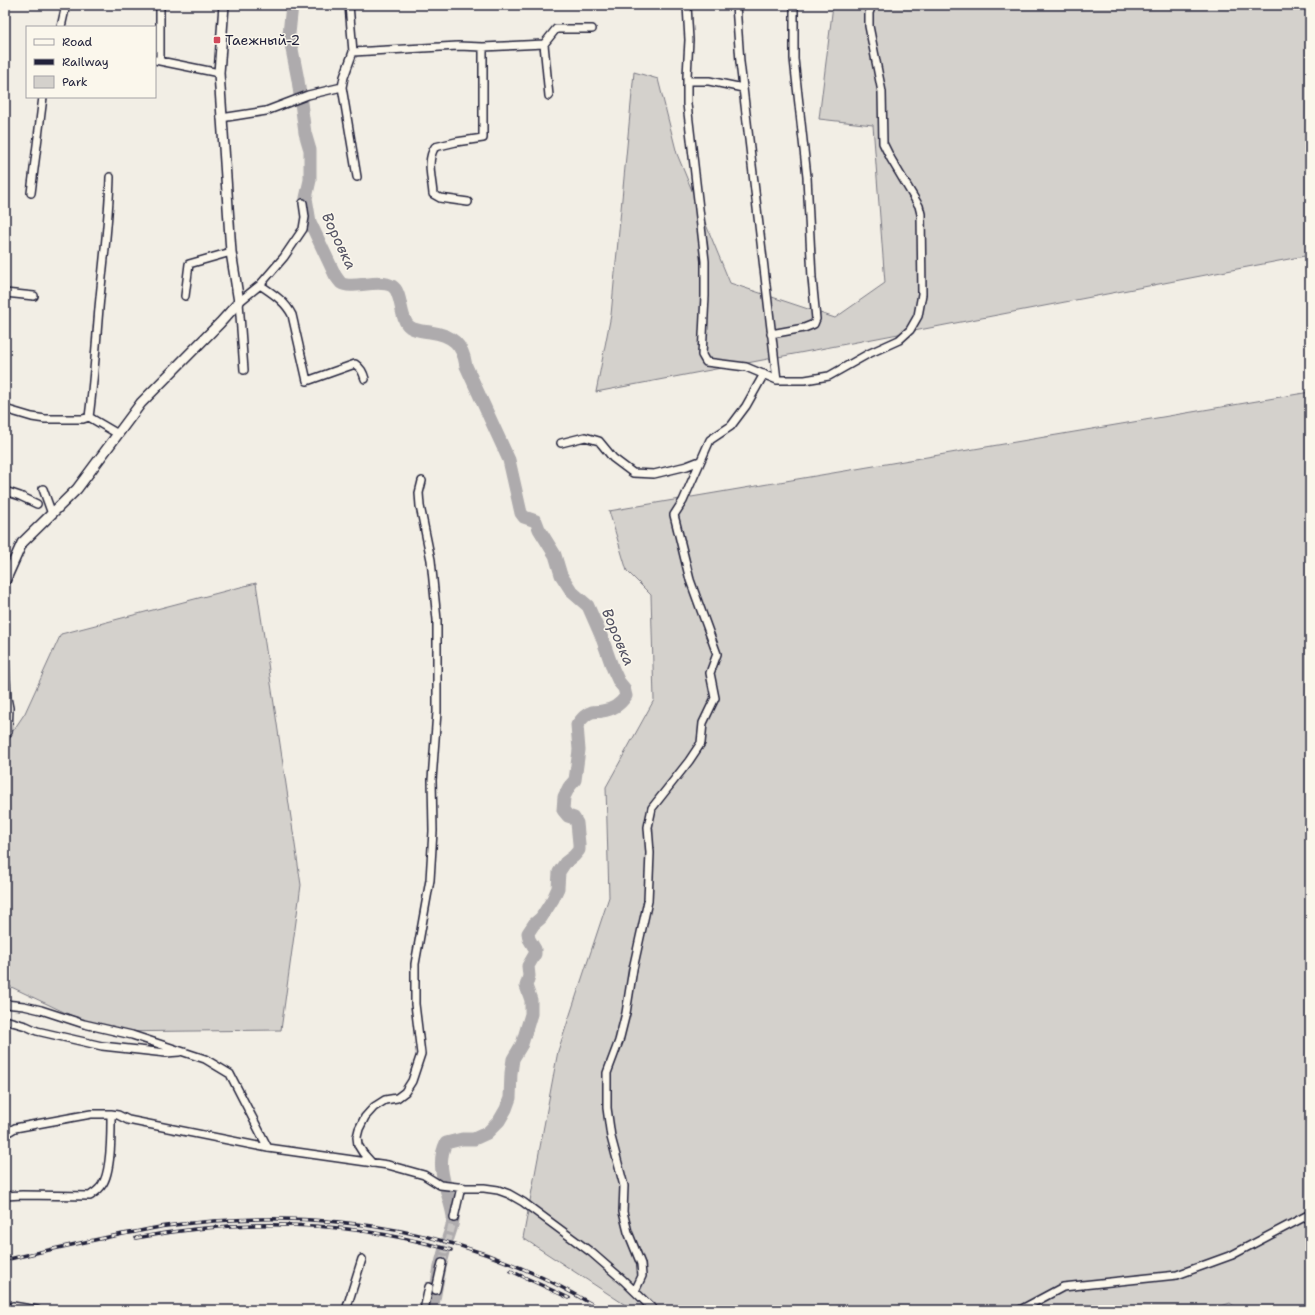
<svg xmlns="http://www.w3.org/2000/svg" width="1315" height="1315" viewBox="0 0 1315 1315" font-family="'Shantell Sans',sans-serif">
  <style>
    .green { fill: #d4d1cc; stroke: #7b7a84 }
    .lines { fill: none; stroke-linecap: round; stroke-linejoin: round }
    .river { stroke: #aeabad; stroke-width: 13 }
    .minor-tunnel { stroke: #c8c5c3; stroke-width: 7; stroke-dasharray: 7 3.5; stroke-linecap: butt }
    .minor-casing { stroke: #22223b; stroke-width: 10 }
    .tertiary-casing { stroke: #22223b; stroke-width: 12 }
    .minor { stroke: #fbf7ec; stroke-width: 7 }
    .tertiary { stroke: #fbf7ec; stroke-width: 9 }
    .rail-casing { stroke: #22223b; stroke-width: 3.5 }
    .rail { stroke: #fbf7ec; stroke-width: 2; stroke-dasharray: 6; stroke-linecap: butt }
    .poi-dot { fill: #d1495b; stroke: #fbf7ec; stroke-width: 1.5 }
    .labels { text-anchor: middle; stroke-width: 3; stroke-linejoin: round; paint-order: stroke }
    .poi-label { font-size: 14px; fill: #22223b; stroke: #fbf7ec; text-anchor: start }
    .water-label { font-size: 15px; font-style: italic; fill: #535263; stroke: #fbf7ec }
  </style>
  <rect width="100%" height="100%" fill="#f2eee5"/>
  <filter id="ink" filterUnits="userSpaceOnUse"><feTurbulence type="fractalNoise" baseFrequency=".025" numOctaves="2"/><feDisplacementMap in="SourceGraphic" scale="8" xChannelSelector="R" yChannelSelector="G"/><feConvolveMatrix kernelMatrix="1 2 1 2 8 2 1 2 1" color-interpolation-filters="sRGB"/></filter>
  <g filter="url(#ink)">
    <path class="green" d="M833,5H1310V255L596,392L611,315L634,72L658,79L677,154L730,283L835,318L885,283L873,125L819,119Z
      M1310,392V1310H1240L1230,1303L1210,1310H633L523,1238L558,1051L609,897L606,787L654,700L651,595L627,571L609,511Z
      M256,583L301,885L281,1030L106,1032L5,984V743L25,713L61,634Z"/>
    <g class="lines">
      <path class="river" d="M292,5L289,34L298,80L305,133L310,150V180L306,198L310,222L335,275C337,278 339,281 341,283C351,290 379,278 392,286C403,292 399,320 410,327C416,331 423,331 430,332C452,335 463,344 466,366L509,460L521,513L524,517L536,521L539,529L555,555L561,575L572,592L588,606L602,638L613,669L619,682L624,688L626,696C620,705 612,710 602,711C599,712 595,711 592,712C585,714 581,720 577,725L579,750L575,780L569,787L564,797L563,810L568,816L574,818L577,823L579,844V850L574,856L565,863L559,872L558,888L553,899L541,918L534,924L528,933L529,939L535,949V954L528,966L529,976L526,986L531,1000V1014L522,1044L513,1059L511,1073L510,1098L506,1109L499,1121L487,1133L474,1139H462L446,1143C434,1167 449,1192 453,1216C454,1223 450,1231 448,1238
        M432,1310L440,1267L444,1252"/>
      <path class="minor-tunnel" d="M442,1263L454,1218"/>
      <g class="minor-casing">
        <path id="minor" d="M349,5L353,52
          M687,5L689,40L687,76V104L705,261V296L702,355L706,362L746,367L777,380H805L829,376L868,354L899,340L910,330L918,316L922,294L921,214L919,206L891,159L883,143L882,92L869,26V13L872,5
          M736,5L740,62L777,380
          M61,27L66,5
          M544,44L556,29H592
          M155,60L219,73
          M160,60V5
          M687,81H709L743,88
          M342,87L357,177
          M221,118L266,111L308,95L342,87L344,77L353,52L458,46L483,47L544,44L549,96
          M31,193L43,97
          M468,202L440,198L433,194C432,179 426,160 435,147L456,142L483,138V47
          M260,285C273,294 285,301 292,315L307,381L355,364C361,368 363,372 365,379
          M5,293L34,296
          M185,296L189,264L231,252
          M771,334L804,328L814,324L816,319L812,278L807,177L794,59V5
          M244,370L239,302L260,285L284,257L303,229L305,217L303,203
          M5,409L32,417L45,419H83L89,417C94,380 96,344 99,308C103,264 109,221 110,177
          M89,417L118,434
          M561,443L585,437L599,441L613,458L633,473L654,474L687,466L700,461
          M43,489L52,514
          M5,491L20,496L37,504
          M5,659L7,698L9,708L8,732L5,737
          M5,1004L24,1006L41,1010L84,1024L132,1035L205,1059L230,1074L268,1148
          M5,1020L26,1026L37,1031L102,1046L166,1053L179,1052
          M5,1134L15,1128L91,1114H111L118,1115L128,1120L268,1148L388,1165L424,1175L440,1185L466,1188H484L498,1190L509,1194L523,1202L592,1253L623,1280L654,1310
          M372,1163L363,1153L358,1145L357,1137L359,1129L365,1117L374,1107L385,1100L397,1098L405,1092L412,1081L421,1054L415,1004V964L430,880L433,831L432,780L437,712V620L431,560L420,506L419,493L422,481
          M5,1196L22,1195L90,1196C94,1193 99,1190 102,1185C112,1171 111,1131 111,1114
          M454,1218L461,1187
          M436,1290L442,1263
          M635,1291L642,1276L641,1264L628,1232L623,1212L624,1186L611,1137L607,1108V1073L619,1041L626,1013L633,969L648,901L650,853L648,827L652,808L689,761L701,743L703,723L715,698L710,673L717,654L690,580L674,515L683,501L710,440L731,426L746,406L764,374
          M13,1306L37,1310
          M346,1310L362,1259
          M424,1310L429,1287
          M1020,1310L1063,1287L1177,1275L1232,1255L1310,1214"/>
      </g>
      <g class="tertiary-casing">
        <path id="tertiary" d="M5,581L22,543L77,489L141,403L220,323L239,302L231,252L219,73L224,5"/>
      </g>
      <use href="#minor" class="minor"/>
      <use href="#tertiary" class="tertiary"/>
      <g class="rail-casing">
        <path id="rail" d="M136,1238C241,1218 349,1220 451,1250
          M5,1260C44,1251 84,1242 123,1234C138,1232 152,1228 166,1226C294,1209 421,1221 539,1276C561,1286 581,1298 602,1310
          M511,1271L569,1298"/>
      </g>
      <use href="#rail" class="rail"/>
    </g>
  </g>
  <rect class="poi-dot" x="213" y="36" width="8" height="8" rx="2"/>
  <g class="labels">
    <g class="poi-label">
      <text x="225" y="45">Таежный-2</text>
    </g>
    <g class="water-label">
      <text transform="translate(339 241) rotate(65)" y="5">Воровка</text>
      <text transform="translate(618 637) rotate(67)" y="5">Воровка</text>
    </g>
  </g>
  <rect width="1315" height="1315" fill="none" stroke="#fbf7ec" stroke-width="20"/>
  <rect x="10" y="10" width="1295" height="1295" fill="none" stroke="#22223b" stroke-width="1.5" filter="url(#ink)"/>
  <rect x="26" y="26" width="130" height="72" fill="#fbf7ec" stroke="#a4a2a5"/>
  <rect x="34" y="39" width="20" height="6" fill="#fbf7ec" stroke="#a4a2a5"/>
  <text x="62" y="46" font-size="12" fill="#22223b">Road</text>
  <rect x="34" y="59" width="20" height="6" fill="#22223b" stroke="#a4a2a5"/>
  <text x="62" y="66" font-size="12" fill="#22223b">Railway</text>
  <rect x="34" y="76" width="20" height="12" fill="#d4d1cc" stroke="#a4a2a5"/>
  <text x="62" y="86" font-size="12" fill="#22223b">Park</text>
</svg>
